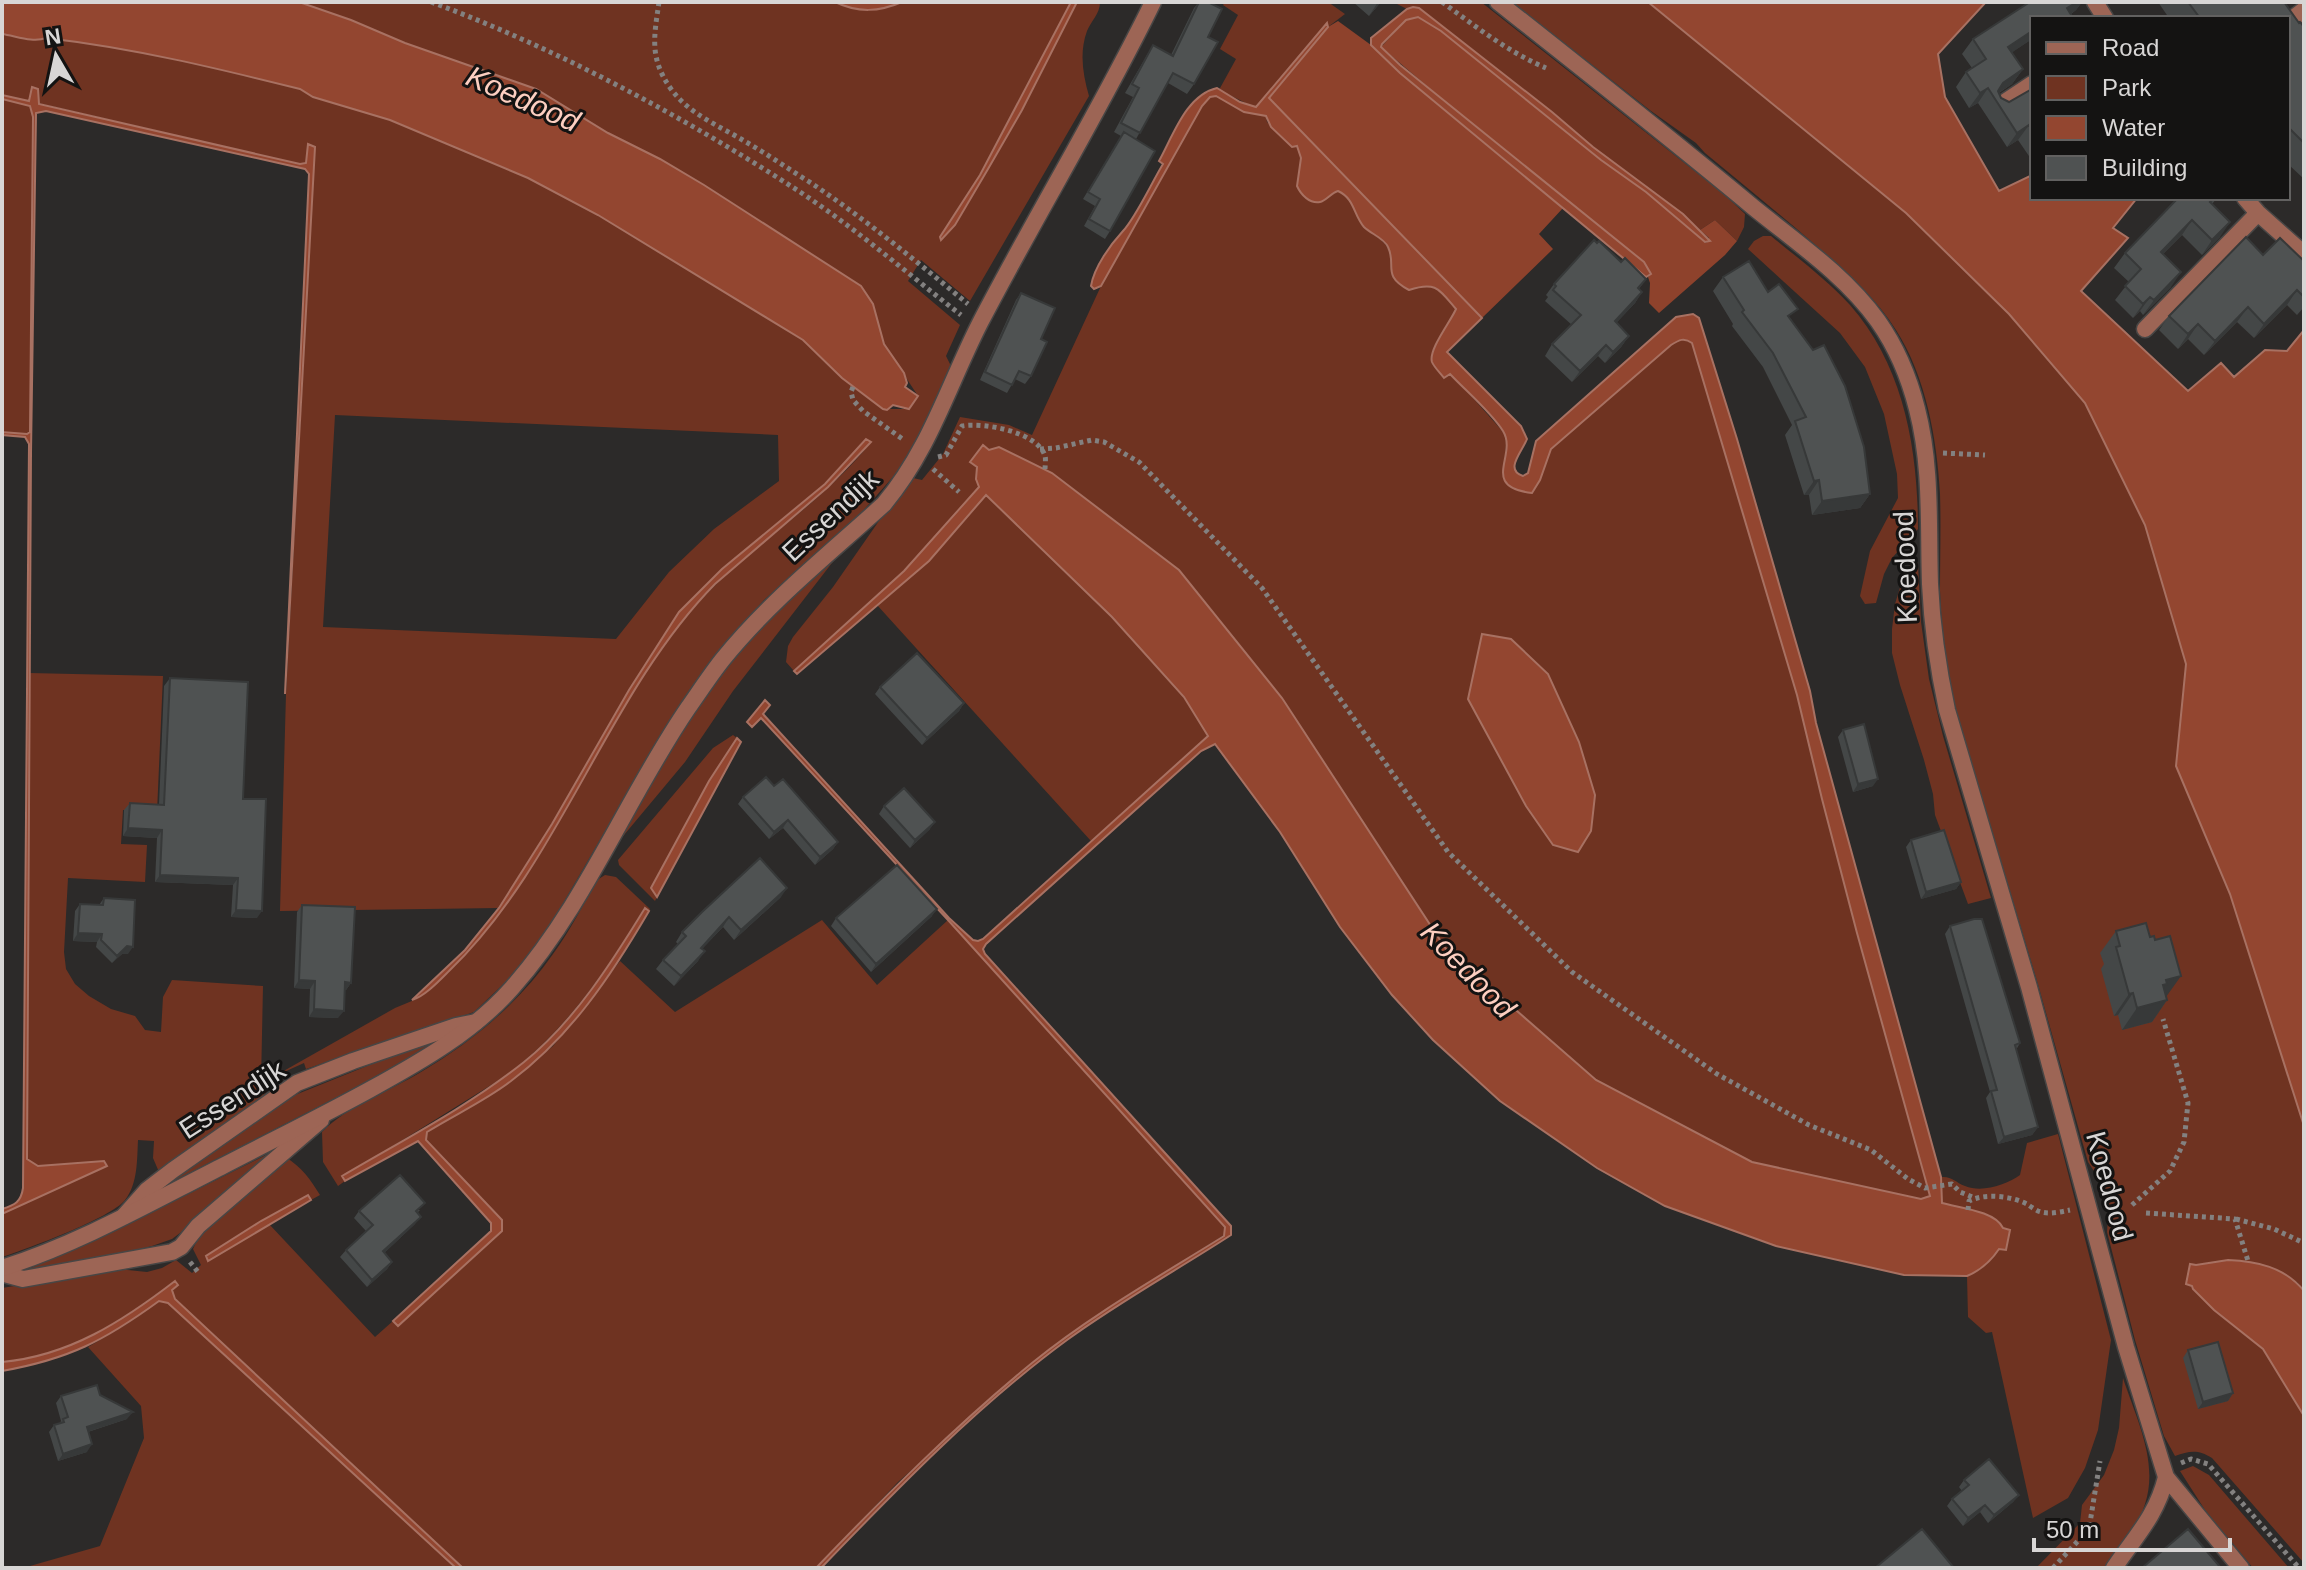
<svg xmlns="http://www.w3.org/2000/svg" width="2306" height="1570" viewBox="0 0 2306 1570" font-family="Helvetica,sans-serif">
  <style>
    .green { fill: #6f3321; fill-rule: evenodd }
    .forest { fill: #8e422c }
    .water { fill: #934630; stroke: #a87162; stroke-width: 2 }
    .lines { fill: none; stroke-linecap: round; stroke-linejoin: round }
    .lane-casing { stroke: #484645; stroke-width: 19 }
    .street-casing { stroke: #484645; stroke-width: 19 }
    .path { stroke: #838180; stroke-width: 5; stroke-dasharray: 4 4; stroke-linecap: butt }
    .lane { stroke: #9d6555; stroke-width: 16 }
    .street { stroke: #9d6555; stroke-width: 16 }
    .wall { fill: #444747 }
    .shaded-wall { fill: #373939 }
    .building { fill: #4f5252; stroke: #373939; stroke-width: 2 }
    .labels { text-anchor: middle; stroke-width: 6; stroke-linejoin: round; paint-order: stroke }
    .street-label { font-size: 28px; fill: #d8d6d5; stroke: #141312 }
    .water-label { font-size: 30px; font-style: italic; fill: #fdcfc1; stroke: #141312 }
  </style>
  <rect width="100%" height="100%" fill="#2c2a29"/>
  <path class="green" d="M299,2H835C858,13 879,12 902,2H1100C1100,14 1091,21 1087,31C1079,53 1083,75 1089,96L970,301L921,260L908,281L960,325L946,356L951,366L920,434L900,469L862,512L764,600L711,661L666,727L548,929L513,975L474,1012L306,1069L304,1063L273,1077L270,1087L261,1098L159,1172L153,1158L154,1141L138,1140C137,1159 138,1184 125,1200C111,1218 27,1249 2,1257V1214L107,1166L104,1161L37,1166L27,1160L29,673L163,676L157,812L123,810L121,844L147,845L145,882L68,878L64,952L66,969L75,984L89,996L111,1009L135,1016L145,1030L161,1032L163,997L172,980L263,986L261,1083L273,1077L395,1008C402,1005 410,1002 416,999C430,993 442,977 453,967C494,927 524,879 553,830C593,762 630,690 678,627C732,555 815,513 871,442L866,439L825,484L722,569L679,612L629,690L552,824L499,908L280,911L286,694L315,147L308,144L306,163L300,164L38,103V89L29,101L2,95V34L27,37L30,40L46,38L120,48L187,61L300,89L313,97L390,120L528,178L598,215L803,340L842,378L883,409H908L918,396L884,344L873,304L860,286L704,185L660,159L608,133L536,89L405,43L351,20ZM335,415L778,435L779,481L714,529L669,572L616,639L323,627Z
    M1225,2H1328L1345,14L1328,27V25L1258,106L1254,107L1219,90L1236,59L1220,49L1238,15L1223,5Z
    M1393,2H1481L1725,195L1745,214L1744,227L1737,241L1715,220L1700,230L1683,214L1593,147L1552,112L1410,8L1407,9Z
    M1512,2H1648L1906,213L2009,314L2085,403L2145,524L2186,664L2176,766L2230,894L2304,1126V1291L2297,1282L2190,1264L2186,1284L2193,1286V1289L2214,1310L2263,1349L2304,1416V1563L2212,1458C2198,1449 2189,1451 2175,1456L2164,1436L2135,1340L2107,1232L2109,1205L2105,1188L2088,1162L2037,981L1956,712C1948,672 1941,632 1940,591C1940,559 1941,526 1940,494C1937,439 1926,377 1896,330C1874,295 1843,269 1812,242C1777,212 1741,183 1705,153L1696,143L1651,111Z
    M1217,96L1244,112L1266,116L1267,122L1299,149L1301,164L1297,186L1322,202L1333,191C1353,191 1353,211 1362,224C1372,237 1391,240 1390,259L1422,286C1439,284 1446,298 1456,309L1432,352L1505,434C1508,449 1503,461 1503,476L1540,480L1551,449L1671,345C1679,340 1684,337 1692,343L1797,695L1822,799L1857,933L1931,1196L1922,1199L1752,1162L1596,1080L1446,949L1282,698L1052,473L999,447L989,450L983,445C979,459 974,473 979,487L904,571L794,671L786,662L788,646L793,637L833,587L881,518L913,478L922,480L943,454L960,417L1009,425L1032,435L1101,286L1202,106L1210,97ZM1548,674L1579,742L1595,795L1578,852L1553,844L1526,806Z
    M2,99L30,106L33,117L30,432L27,434L2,432Z
    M1763,236H1771C1798,258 1826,279 1850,305C1904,366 1918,450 1918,529L1892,558L1884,574L1876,603L1865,604L1860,596L1870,551L1898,498L1897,474L1884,414L1865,367L1840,333L1748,249L1754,241Z
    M986,495L1112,617L1184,697L1208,736L1091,841L877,605L929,561Z
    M835,559L733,691L685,762L619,841C657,775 693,707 742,649C769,616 803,588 835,559Z
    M1913,562H1917L1918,565L1921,622L1929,679L1943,736L1991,898L1968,904L1935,815L1933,794L1924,760L1900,685L1892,653V629L1895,604L1905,571Z
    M733,735L737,738L709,781L651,888L657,897L655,901L619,865L618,860L713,748Z
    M605,875L616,877L650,909L649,911L644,908C606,972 565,1032 504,1077L343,1177L345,1181L338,1186L323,1162L322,1132C347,1106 390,1091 421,1072C472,1042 519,1003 553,954C570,931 583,905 597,880Z
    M822,920L877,985L948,920L1225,1227L1224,1235L1138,1290L1034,1362L898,1482L816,1568H463L175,1299L172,1290L175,1281C120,1321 71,1356 2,1362V1288L118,1269L147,1272L162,1268L176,1260L192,1273L201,1265L193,1249L201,1232L285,1157C302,1167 310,1179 320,1195L311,1200L308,1195L206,1256L209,1260L269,1224L375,1337L393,1321L397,1326L502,1220L426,1140L427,1132L509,1083L553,1046L620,961L675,1012Z
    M444,1035L395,1067L351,1090L164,1186L244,1127L295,1095Z
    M2058,1134L2111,1340L2098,1430L2085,1468L2068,1498L2033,1518L1992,1332L1986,1333L1968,1317L1967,1276C1992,1265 1998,1254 2003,1228L1963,1209L1942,1203L1941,1177C1952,1176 1955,1182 1965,1186C1982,1193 2006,1185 2020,1175L2027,1143Z
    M272,1152L192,1224L172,1239L152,1246L102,1259L25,1272L24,1271L114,1231Z
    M159,1301L168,1303L456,1568H30V1566L100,1546L144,1438L141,1406L88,1347L127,1324Z
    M2123,1378C2136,1418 2159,1462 2145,1504C2138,1527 2121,1548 2108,1568H2036L2080,1523L2082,1505L2104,1475L2114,1450L2119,1428Z
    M2193,1466L2209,1475L2289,1568H2253L2205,1510L2180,1471Z"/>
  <path class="forest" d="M1414,16L1418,17L1441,31L1601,160L1646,192L1706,243L1709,238L1700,230L1715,220L1737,241L1725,255L1659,313L1649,303L1650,283L1648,277L1651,274L1644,262L1461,115L1381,47L1406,20Z
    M1338,21L1371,45L1400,73L1563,208L1539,234L1553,249L1482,318L1269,98L1328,27Z"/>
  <path class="water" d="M2,2L302,3L351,20L405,43L536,89L608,133L660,159L704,185L861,286L873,304L884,344L904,373L907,383L905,387L918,396L909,409L893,405L887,410L883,409L842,378L803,340L598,215L528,178L390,120L313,97L300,89C216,68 133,48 46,38C33,43 16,36 2,34Z
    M835,2H902C879,12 858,13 835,2Z
    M1071,2H1077L1022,110L988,169L955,225L941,240L940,237L980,175Z
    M1648,2H1986L1938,54L1945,97L1999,191L2032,175V198H2137L2113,228L2128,238L2081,291L2188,391L2221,363L2234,377L2265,350L2287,351L2304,330V1126L2230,894L2176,766L2186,664L2145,525L2085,403L2009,314L1906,213Z
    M1413,7L1419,8L1552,112L1593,147L1683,214L1710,241L1705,242L1646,192L1601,160L1441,31L1418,17L1406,20L1382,44L1381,47L1400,65L1644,262L1651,274L1646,277L1400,73L1371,45V38L1407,9Z
    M1327,23L1328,27L1269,98L1482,318L1447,352L1521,426L1527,439C1522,452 1504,470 1523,476L1528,473L1536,441L1676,317L1693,314L1699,318L1737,439L1810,691L1816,723L1941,1177L1942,1203C1960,1208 1995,1211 2003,1228L2010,1230L2006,1250L1999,1249C1991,1261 1979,1271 1967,1276L1904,1275L1776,1246L1665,1206L1597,1168L1500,1101L1433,1040L1392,995L1340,927L1280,832L1215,744L1201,751L986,944L983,949L985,954L1231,1226V1235C1177,1270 1119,1302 1067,1340C977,1406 898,1488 821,1568H816C885,1496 955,1426 1032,1363C1091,1315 1160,1276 1224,1236L1225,1227L948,920L761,718L752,727L747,722L765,700L770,705L763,714L949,918L973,940L978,941L983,939L1208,736L1184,697L1112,617L986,495L929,561L797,674L794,671L904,571L979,487L976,479L977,467L970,462L983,445L989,450L999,447L1052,473L1179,570L1282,698L1446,949L1596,1080L1752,1162L1921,1199L1930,1196L1857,933L1822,799L1797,695L1692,343C1684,337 1679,340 1671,345L1551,449L1540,480L1532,493C1479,487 1518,455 1503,431C1490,411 1467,392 1450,374L1444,378C1441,374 1434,367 1432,362C1428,350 1451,321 1456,309C1439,289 1436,281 1409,290C1381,275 1397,266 1388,247C1384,238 1371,234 1364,227C1353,214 1355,199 1338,191C1331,193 1326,201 1320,202C1310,204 1301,195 1297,186L1301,158L1297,146L1292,147L1271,127L1266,116L1244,112L1216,96L1210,97L1202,106L1101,286L1094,289L1091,286C1094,267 1111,244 1123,231C1136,217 1152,182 1163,164L1159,161C1173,136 1186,95 1217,88L1240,102L1256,107Z
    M32,87L38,89L39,104L300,164L306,163L308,144L315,147L285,694L309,174L305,169L46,111L36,113L31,453L27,1159L38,1166L104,1161L107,1166L2,1214V1209C15,1205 21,1202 23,1188L29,444L25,437L2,435V432L27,434L30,432L33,117L30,106L2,99V95L29,101Z
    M866,439L871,442L828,487L715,584C606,695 562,862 449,971C439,981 425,996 412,1000L465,950L499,908L552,824L629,690L679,612L722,569L825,484Z
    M1482,634L1511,639L1548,674L1579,742L1595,795L1591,831L1578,852L1553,845L1526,806L1468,699Z
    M737,738L741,742L657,897L651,888L709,781Z
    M645,908L649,911C611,976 571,1036 511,1081C485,1101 454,1115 427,1132L426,1140L502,1220V1231L398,1326L393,1321L491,1231V1223L418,1141L345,1181L342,1176C403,1140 469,1106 524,1062C574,1022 612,962 645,908Z
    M308,1195L311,1200L208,1261L206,1256L261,1221Z
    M2228,1260C2256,1261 2285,1267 2304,1291V1416L2263,1349L2214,1310L2193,1289L2192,1286L2186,1284L2190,1264L2196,1265Z
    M175,1281L178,1285L172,1290L175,1299L463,1568H456L168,1303L159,1301C104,1341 69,1359 2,1371V1362C69,1356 123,1321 175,1281Z"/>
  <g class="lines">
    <g class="lane-casing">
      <path id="lane" d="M124,1216L147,1190L173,1170L297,1083L353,1061L456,1026L476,1022
        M2,1270L8,1275L23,1279L172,1252L181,1247L198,1226L321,1120"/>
    </g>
    <g class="street-casing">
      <path id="street" d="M1498,2C1584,70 1669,137 1753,207C1796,242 1845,275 1878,321C1897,348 1909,377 1917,409C1932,467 1928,525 1930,584C1932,627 1938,668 1947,710L2029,987L2126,1347L2166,1477L2241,1568
        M2095,2L2105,18
        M2288,22L2304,10
        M1999,106L2032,84
        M2245,198L2258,213L2304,254
        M2145,329L2258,213
        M2,1268C78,1244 150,1203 221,1167C271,1141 322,1116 371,1089C422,1061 473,1032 512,988C586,904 626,799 688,708C700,691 711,674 723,659C770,601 829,554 884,504C930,449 948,386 980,323C1036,215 1100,111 1153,2
        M2114,1568C2135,1537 2157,1515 2166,1477"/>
    </g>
    <path class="path" d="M431,2C556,48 684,117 797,190C854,227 907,273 961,315
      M659,2C654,37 649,58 671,89C690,115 720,126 746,142C767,154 787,168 808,181C864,218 916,261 968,304
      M1442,2C1475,26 1508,52 1546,68
      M853,387L851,392L853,400L863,411L904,440
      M1040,449L1056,448L1092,440L1104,442L1139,462L1262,588L1448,852L1572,972L1717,1074L1809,1125L1871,1150L1908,1179L1925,1188L1952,1184L1960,1192L1975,1198
      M1943,453L1985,455
      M938,457L946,455L962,426C983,422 1038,432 1045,456C1046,458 1045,467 1045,469
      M933,469L959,492
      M2132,1205L2170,1171L2184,1142L2188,1103L2163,1019
      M1968,1210L1969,1201C1985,1193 2011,1196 2027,1204C2030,1206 2034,1209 2038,1211C2048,1215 2060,1212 2070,1210
      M2146,1213L2235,1219L2248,1261
      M2236,1219L2274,1229L2304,1243
      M190,1262L198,1272
      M2181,1463L2191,1459L2208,1464L2299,1568
      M2053,1568L2089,1529L2100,1461"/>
    <use href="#lane" class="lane"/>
    <use href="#street" class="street"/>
  </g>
  <path class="wall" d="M1199,2H1208V37L1194,84L1187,94L1168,83L1136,139L1110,231L1105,239L1084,226L1095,206L1083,199L1121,136L1114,132L1133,97L1125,93L1147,55L1153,45L1171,55L1194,8Z
    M1353,2H1381L1369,16Z
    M2030,2H2082L2076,10L2071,14L2073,18H2032V39L2012,52L2023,69L2012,84L1999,93L2001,98L2009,102L2032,89L2031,159L2018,140L2007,147L1978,103L1969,108L1956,87L1966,72L1972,68L1962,54L1973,39Z
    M2158,2H2284L2299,23L2304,27V179L2288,164V18H2169Z
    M2178,198H2217L2212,204L2220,237L2202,255L2182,235L2163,254L2171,287L2143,315L2140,311L2133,318L2115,300L2129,282L2114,268L2125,253Z
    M2263,255L2304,261V307L2297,315L2287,305L2254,338L2237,322L2204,355L2188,339L2178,349L2159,330L2169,316Z
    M1621,262L1646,279L1639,289L1642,292L1635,303L1616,323L1629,336L1621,347L1605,363L1598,356L1572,382L1545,356L1552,344L1572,325L1545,301L1548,297L1546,295L1554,284Z
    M1723,277L1768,292L1791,319L1870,494L1860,508L1812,515L1809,495H1804L1785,435L1792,425L1763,367L1732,326L1733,324L1713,291Z
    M1021,293L1041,339L1031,376L1025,384L1015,379L1007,393L980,380L1016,300Z
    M170,678L243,799L257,918L231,917L233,885L155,882L157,838L123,836L124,810L130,803L159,805L164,686Z
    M880,687L964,703L959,711L922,745L875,694Z
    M1843,730L1873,786L1853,792L1838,737Z
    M774,786L838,842L833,849L815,865L783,828L769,839L738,804L743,797Z
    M884,806L930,829L910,848L879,814Z
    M1911,840L1961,882L1956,889L1921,899L1906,847Z
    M781,897L734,940L723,927L702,949L698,961L674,986L656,969L663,960L678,944L676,942L682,932Z
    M104,898L128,954H122L112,963L96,947L97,942L73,941L75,911L80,904L99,905Z
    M302,905L351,983L346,990H344L338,1018L309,1017L310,989L294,988L297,912Z
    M932,916L871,972L831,926L836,918Z
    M1950,926L2020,1043L2016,1050L2038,1127L2032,1135L1998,1144L1986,1098L1990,1092L1945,934Z
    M2116,931L2166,996L2167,1000L2152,1022L2122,1030L2118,1015L2114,1016L2101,969L2104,964L2100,953Z
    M420,1210L417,1213L415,1224L384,1253L392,1262L387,1269L367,1287L340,1257L346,1250L366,1231L354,1218L359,1211Z
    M2188,1350L2233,1393L2228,1401L2198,1409L2183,1358Z
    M100,1395L127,1419L88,1432L87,1452L58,1461L49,1432L54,1425L60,1423L61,1421L56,1403L61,1396Z
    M1964,1480L2019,1495L2013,1502L1988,1523L1980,1512L1963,1526L1947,1506L1952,1499L1962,1491L1959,1487Z"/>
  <path class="shaded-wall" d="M1378,2H1381L1369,16Z
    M2077,2H2082L2076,10L2065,18L2067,8Z
    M2032,31V39L1998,62L2008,47Z
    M2023,69L2012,84L1992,97L2003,83Z
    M1988,88L1978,103L1969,108L1980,93Z
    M2029,125L2018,140L2007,147L2017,133Z
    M2192,220L2182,235L2150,267L2161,252Z
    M2230,222L2220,237L2202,255L2212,240Z
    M2181,272L2171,287L2143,315L2154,300Z
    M2297,290L2287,305L2254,338L2264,324Z
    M1642,292L1635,303L1607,333L1615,321Z
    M2150,297L2140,311L2133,318L2143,304Z
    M2248,307L2237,322L2204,355L2215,341Z
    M2198,324L2188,339L2178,349L2188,334Z
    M1629,336L1621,347L1605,363L1613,352Z
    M1606,345L1598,356L1572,382L1580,371Z
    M1819,480L1809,495H1804L1814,481Z
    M1870,494L1860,508L1812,515L1822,501Z
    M964,703L959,711L922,745L927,738Z
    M1878,779L1873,786L1853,792L1858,784Z
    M788,820L783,828L769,839L774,832Z
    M935,822L930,829L910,848L915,840Z
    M128,828L162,830L157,838L123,836Z
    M838,842L833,849L815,865L820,857Z
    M160,875L238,878L233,885L155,882Z
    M1961,882L1956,889L1921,899L1926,892Z
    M787,888L781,897L734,940L741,930Z
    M937,909L932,916L871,972L876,964Z
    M236,910L262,911L257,918L231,917Z
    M729,917L723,927L694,957L701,948Z
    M78,933L102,934L97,942L73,941Z
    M127,946L133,947L128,954H122L112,963Z
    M705,951L698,961L674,986L681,976Z
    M2181,976L2166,997L2167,1000L2152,1022L2122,1030L2137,1008L2166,980Z
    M299,980L315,981L310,989L294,988Z
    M345,982L351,983L346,990H340Z
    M2133,993L2118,1015L2114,1016L2129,994Z
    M314,1009L344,1011L338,1018L309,1017Z
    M2038,1127L2032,1135L1998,1144L2004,1137Z
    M421,1217L415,1224L378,1259L383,1251Z
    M392,1262L387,1269L367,1287L372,1280Z
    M2233,1393L2228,1401L2198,1409L2203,1402Z
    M133,1412L127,1419L81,1434L87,1427Z
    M92,1444L87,1452L58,1461L63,1454Z
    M2019,1495L2013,1502L1988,1523L1994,1515Z
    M1985,1505L1980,1512L1963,1526L1968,1518Z"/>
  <path class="building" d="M1199,2H1208L1222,9L1208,37L1218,42L1194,84L1173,73L1140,133L1121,123L1139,88L1132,84L1153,45L1173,56Z
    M2030,2H2077L2067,8L2073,18H2032V31L2008,47L2023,69L2003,83L1998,91L2001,98L2009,102L2032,89V130L2029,125L2017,133L1988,88L1980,93L1966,72L1986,59L1973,39Z
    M2188,2H2284L2299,23L2300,22L2304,27V143L2288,127V18H2200Z
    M1124,132L1155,151L1110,231L1089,219L1100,199L1088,192Z
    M2178,198H2214L2210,202L2230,222L2212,240L2192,220L2161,252L2181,272L2154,300L2150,297L2143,304L2125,286L2141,269L2125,253Z
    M2246,237L2263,255L2280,238L2304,261V297L2297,290L2264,324L2248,307L2215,341L2198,324L2188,334L2169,316Z
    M1594,240L1597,243L1599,241L1621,262L1625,258L1646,279L1638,288L1642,292L1615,321L1629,336L1613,352L1606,345L1580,371L1552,344L1581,315L1553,290L1556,286L1554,284Z
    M1749,261L1768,292L1779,284L1798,309L1788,316L1813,350L1824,345L1845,386L1864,447L1870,494L1822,501L1819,480L1814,481L1795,421L1806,417L1773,353L1742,312L1744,310L1723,277Z
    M1021,293L1055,308L1041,339L1047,342L1031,376L1019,371L1012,385L985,372Z
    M917,653L964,703L927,738L880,687Z
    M170,678L248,682L243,799H266L262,911L236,910L238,878L160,875L162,830L128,828L130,803L164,805Z
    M1864,724L1878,779L1858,784L1843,730Z
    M766,777L774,786L783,779L838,842L820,857L788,820L774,832L743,797Z
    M904,788L935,822L915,840L884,806Z
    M1944,830L1961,882L1926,892L1911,840Z
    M760,858L787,888L741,930L729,917L701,948L705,951L681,976L663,960L686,936L682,932L702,912Z
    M897,865L937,909L876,964L836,918Z
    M104,898L135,900L133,947L127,946L117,956L101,940L102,934L78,933L80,904L103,905Z
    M302,905L355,907L351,983L345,982L344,1011L314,1009L315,981L299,980Z
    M1974,919H1982L2020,1043L2015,1045L2038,1127L2004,1137L1991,1091L1997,1090L1950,926Z
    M2146,923L2150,937L2154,936L2155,940L2170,936L2181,976L2166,980L2167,984L2163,985L2167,1000L2137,1008L2133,993L2129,994L2116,947L2120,946L2116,931Z
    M400,1175L425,1203L416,1211L421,1217L383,1251L392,1262L372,1280L346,1250L373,1225L359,1211Z
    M2218,1342L2233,1393L2203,1402L2188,1350Z
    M97,1385L100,1395L133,1412L87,1427L92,1444L63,1454L54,1425L64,1422L63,1419L68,1417L61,1396Z
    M1989,1459L2019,1495L1994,1515L1985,1505L1968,1518L1952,1499L1969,1485L1964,1480Z
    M1922,1529L1954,1568H1875Z
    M2188,1529L2221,1568H2142Z"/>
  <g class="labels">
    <g class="street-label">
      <text transform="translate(830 515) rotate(-43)" y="10">Essendijk</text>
      <text transform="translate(1905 567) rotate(-92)" y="10">Koedood</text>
      <text transform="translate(232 1099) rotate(-33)" y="10">Essendijk</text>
      <text transform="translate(2110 1186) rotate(75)" y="10">Koedood</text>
    </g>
    <g class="water-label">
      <text transform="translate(523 99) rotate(24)" y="10">Koedood</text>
      <text transform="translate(1468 970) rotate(46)" y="10">Koedood</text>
    </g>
  </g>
  <rect width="2306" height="1570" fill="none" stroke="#d8d6d5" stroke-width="8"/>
  <rect x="2030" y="16" width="260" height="184" fill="#141312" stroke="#626160" stroke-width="2"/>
  <rect x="2046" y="42" width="40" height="12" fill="#9d6555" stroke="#626160" stroke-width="2"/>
  <text x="2102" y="56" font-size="24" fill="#d8d6d5">Road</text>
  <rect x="2046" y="76" width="40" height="24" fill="#6f3321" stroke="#626160" stroke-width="2"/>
  <text x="2102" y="96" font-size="24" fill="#d8d6d5">Park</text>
  <rect x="2046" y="116" width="40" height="24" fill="#934630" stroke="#626160" stroke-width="2"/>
  <text x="2102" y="136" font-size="24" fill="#d8d6d5">Water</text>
  <rect x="2046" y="156" width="40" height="24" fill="#4f5252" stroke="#626160" stroke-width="2"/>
  <text x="2102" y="176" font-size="24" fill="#d8d6d5">Building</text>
  <g transform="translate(56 56) rotate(351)" stroke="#141312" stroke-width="6" paint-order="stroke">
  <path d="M0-6L14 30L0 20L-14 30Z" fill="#d8d6d5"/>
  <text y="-12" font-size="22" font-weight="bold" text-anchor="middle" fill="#d8d6d5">N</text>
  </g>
  <path d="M2034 1538v12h196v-12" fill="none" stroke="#d8d6d5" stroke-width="4"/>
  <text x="2046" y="1538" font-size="24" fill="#d8d6d5" stroke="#141312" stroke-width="6" paint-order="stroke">50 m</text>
</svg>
